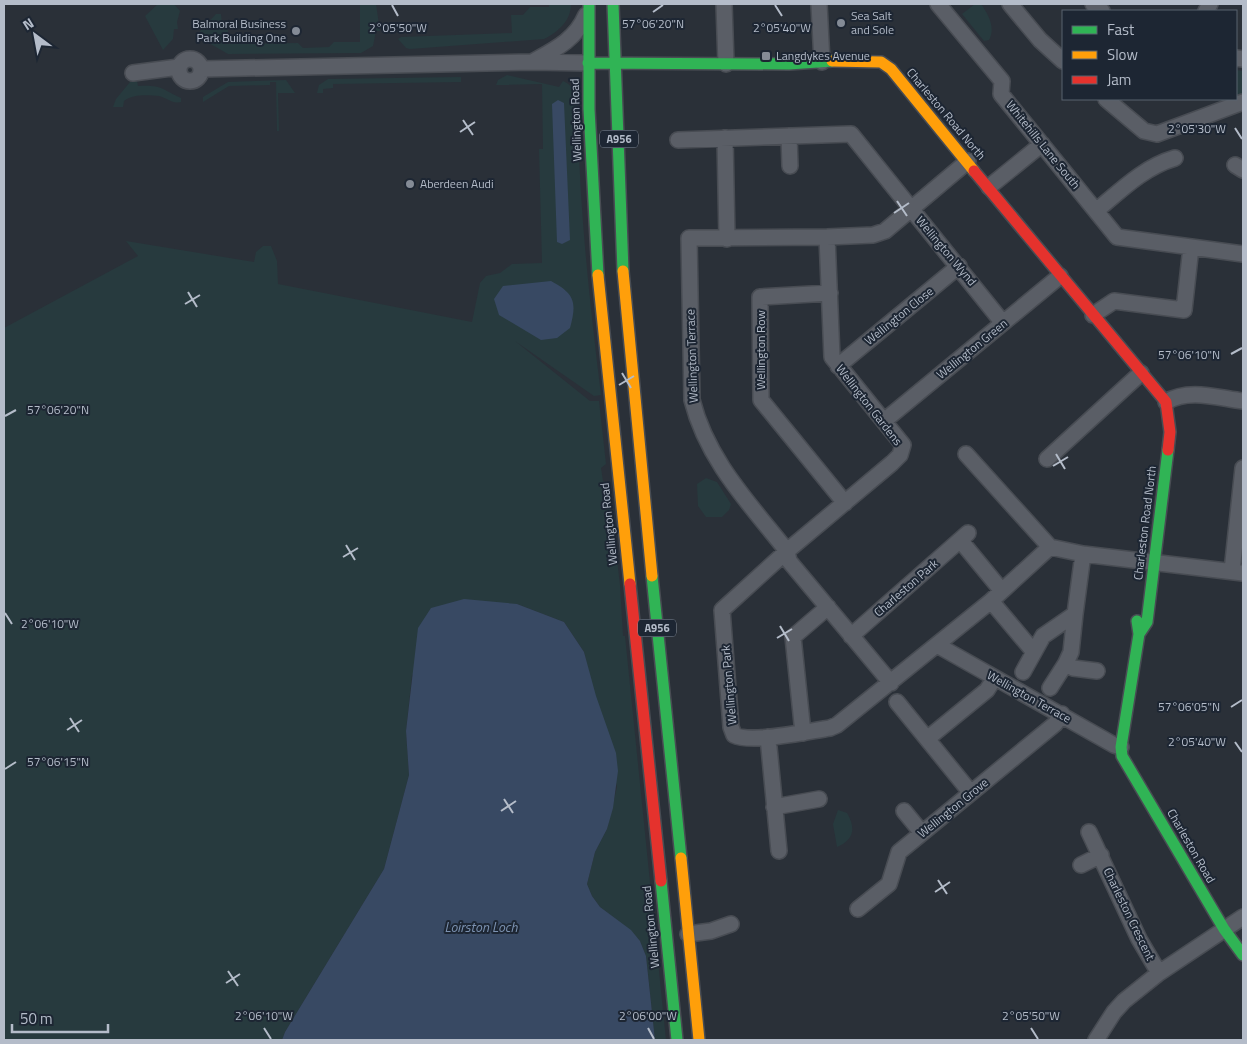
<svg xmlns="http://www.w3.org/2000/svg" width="1247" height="1044" viewBox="0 0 1247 1044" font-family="'Titillium Web',sans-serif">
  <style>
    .green { fill: #273a3e }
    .water { fill: #384963 }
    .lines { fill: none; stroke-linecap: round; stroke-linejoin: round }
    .street-casing { stroke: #484c53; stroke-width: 18 }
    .fast-casing { stroke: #484c53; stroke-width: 14 }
    .slow-casing { stroke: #484c53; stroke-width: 14 }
    .jam-casing { stroke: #484c53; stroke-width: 14 }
    .street { stroke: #5a5e66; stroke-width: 15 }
    .fast { stroke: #30b455; stroke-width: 11 }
    .slow { stroke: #ff9f0a; stroke-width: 11 }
    .jam { stroke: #e5322d; stroke-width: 11 }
    .ticks { fill: none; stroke: #b4bcc9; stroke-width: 2 }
    .poi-dot { fill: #848b96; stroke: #1d2633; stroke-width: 2 }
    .labels { text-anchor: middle; stroke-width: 4; stroke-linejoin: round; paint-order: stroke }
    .shield { fill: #1d2633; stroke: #878f9c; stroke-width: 1 }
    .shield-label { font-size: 11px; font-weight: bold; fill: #b4bcc9 }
    .poi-label { font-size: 12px; fill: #b4bcc9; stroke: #1d2633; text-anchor: start }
    .street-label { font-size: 12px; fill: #b4bcc9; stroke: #1d2633 }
    .water-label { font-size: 14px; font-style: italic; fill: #7c92b1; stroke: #1d2633 }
    .ticks-label { font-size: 12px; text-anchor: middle; fill: #b4bcc9; stroke: #1d2633; stroke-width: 4; stroke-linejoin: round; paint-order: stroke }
  </style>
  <rect width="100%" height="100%" fill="#2a3038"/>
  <path class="green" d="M158,4H174L180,11L177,22L178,29H174L173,39L163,50L145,16Z
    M360,4H376L380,31H376L373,46L361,53L228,54L200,38V31L216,14H221L222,24H228V44L298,43L303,48L329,47L334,42H360Z
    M549,4H571C571,21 558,32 544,39L410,49L406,48L398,39L401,37L512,33L511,15H523L530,7H549Z
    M975,4H981C988,14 996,27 989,40L984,41L962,14Z
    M1236,70L1243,71V98L1221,105V99H1236Z
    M507,75L559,87L563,81C581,89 578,108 578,124C580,215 590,305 601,395L594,396L515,341L590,401H599L606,464L601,468L603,481L608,483L620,585L623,636H625L666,1040H655L646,956L640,941L630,930L600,907L592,896L587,884L595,852L607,829L617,787L584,652L564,622L517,604L412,675L406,731L409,775L384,869L285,1032L282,1040H4V328L138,256L126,241L254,262L256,252L263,246H271L277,261L278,284L472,322L480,283L486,276L500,273L512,264L542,263L539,149H543L542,84L496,85L498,80Z
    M461,77V82L333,84V88L323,89V93H317L319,85L328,79Z
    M286,80L295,93H278L279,131H277L276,82H270V85L229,86L203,102V97L228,82Z
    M137,81L138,86C164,85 160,89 181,98V102C172,104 167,98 159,96C148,95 132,94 124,101L123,107H113L116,99L130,82Z
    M706,478L717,482L731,504L729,510L722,517H706L698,506L697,484Z
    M838,810L847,813C856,828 854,840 837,847L833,824Z"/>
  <path class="water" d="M558,100L564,103L570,240L562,244L557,242L552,104Z
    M551,281C575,294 577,302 570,328L557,338L541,340L499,315L494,299L503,286Z
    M464,599L517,604L564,622L584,652L596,696L616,753L618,771L613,808L607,829L595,852L587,884L592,896L600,907L631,930L640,941L646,956L655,1040H282L285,1032L384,869L409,775L406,731L418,628L431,608Z"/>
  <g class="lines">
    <g class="street-casing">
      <path id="street" d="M724,4L726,64
        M819,4L822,62
        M938,4L1002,81L1001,94L1117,237L1243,254
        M1010,4L1040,40L1063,61
        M1093,4L1102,11
        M1206,11L1210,4
        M1236,58L1243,59
        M179 70a11 11 0 1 1 22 0a11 11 0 1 1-22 0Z
        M534,61C556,49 576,39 586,15
        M202,69L532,62L588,63
        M133,73L179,67
        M1106,99L1144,131L1157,134L1243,102
        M789,136L790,166
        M725,138L727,239
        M678,140L851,134L1003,323
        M1235,165L1243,170
        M989,187L1042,144
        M1096,211C1121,190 1144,167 1175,158
        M827,237L832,357L903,445L900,455L892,463L787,551L722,610L731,727L734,735C751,744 809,731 830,728L837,725L991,601L1050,547
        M830,293L760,297L761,400L845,503
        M1093,315L1114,301L1184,310L1191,247
        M838,366L959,266
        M1166,402C1189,388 1218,398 1243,401
        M884,421L1060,276
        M966,454L1050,547L1083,554L1243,573
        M1047,459L1141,373
        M960,540L1002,591
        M1232,571L1243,468
        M991,601L1034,652
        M1075,614L1071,652L1066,663L1073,668L1097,671
        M851,636L968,533
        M937,645L1114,745L1121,747
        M1023,672L1043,636L1075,614L1083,554
        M891,683L789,561L787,551C749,503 707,460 692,400L689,238L827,237L873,235L885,231L968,161
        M1050,688L1066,663
        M897,702L971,793
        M803,733L793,637L828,607
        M768,737L779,851
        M927,739L987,690L994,679
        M774,807L819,799
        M904,811L922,833
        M1089,832L1139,939L1159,973
        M1081,865L1101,855
        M858,909L889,884L899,852L1055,724L1062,714
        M688,934L711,931L731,924
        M1096,1040L1114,1012L1124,1001L1159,973L1243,917"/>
    </g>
    <g class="fast-casing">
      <path id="fast" d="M589,4V109L598,275
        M613,4L623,271
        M588,63L789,64L832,61
        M652,576L681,858
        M1137,621L1139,634L1121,747L1122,756L1224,929L1243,955
        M1139,634L1147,622L1168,450
        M661,881L677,1040"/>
    </g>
    <g class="slow-casing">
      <path id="slow" d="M832,61L881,62L891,69L974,171
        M623,271L652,576
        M598,275L630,584
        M681,858L699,1040"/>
    </g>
    <g class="jam-casing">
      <path id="jam" d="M974,171L1166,402L1170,432L1168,450
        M630,584L661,881"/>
    </g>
    <use href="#street" class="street"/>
    <use href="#fast" class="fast"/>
    <use href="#slow" class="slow"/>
    <use href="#jam" class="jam"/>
  </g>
  <path class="ticks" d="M392,5L398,16M775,5L782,16M653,12L663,5M463,120L473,135M1235,128L1242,139M460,132L475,122M897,201L907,216M894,213L909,203M188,292L197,307M185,304L200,295M1231,354L1242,348M622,373L631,388M619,385L634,376M5,416L16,410M1056,454L1065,469M1053,466L1068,457M346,545L355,560M343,557L358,548M5,613L12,624M780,626L789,641M777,638L792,629M1231,707L1242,700M70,718L79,732M67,730L82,720M1235,742L1242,752M5,769L16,762M504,799L513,813M501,811L516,801M938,880L947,894M935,892L950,882M228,971L238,986M226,983L240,974M264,1028L271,1039M648,1028L654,1039M1031,1028L1038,1039"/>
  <g class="poi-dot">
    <circle cx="841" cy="23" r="5"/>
    <circle cx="296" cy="31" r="5"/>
    <rect x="761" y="51" width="10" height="10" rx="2.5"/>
    <circle cx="410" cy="184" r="5"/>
  </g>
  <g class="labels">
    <g class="shield">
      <rect x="600" y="130.5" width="38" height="17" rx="4"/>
      <rect x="638" y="619.5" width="38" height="17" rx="4"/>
    </g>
    <g class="shield-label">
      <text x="619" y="143">A956</text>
      <text x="657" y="632">A956</text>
    </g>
    <g class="poi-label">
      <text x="851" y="20">Sea Salt<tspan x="851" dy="14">and Sole</tspan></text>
      <text x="286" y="28" text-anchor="end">Balmoral Business<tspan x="286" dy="14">Park Building One</tspan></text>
      <text x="776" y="60">Langdykes Avenue</text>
      <text x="420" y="188">Aberdeen Audi</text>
    </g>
    <g class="street-label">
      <text transform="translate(946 114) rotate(50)" y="4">Charleston Road North</text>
      <text transform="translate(576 120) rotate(-92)" y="4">Wellington Road</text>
      <text transform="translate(1043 145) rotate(51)" y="4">Whitehills Lane South</text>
      <text transform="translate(946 251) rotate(50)" y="4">Wellington Wynd</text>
      <text transform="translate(899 316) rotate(-39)" y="4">Wellington Close</text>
      <text transform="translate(972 349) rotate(-39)" y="4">Wellington Green</text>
      <text transform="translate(761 350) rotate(-90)" y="4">Wellington Row</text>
      <text transform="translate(692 356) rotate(-92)" y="4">Wellington Terrace</text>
      <text transform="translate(869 405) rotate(52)" y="4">Wellington Gardens</text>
      <text transform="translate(1145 523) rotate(-83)" y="4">Charleston Road North</text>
      <text transform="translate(609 524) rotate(-96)" y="4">Wellington Road</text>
      <text transform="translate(906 588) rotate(-41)" y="4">Charleston Park</text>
      <text transform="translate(729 685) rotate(-95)" y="4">Wellington Park</text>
      <text transform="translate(1029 697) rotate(29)" y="4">Wellington Terrace</text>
      <text transform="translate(953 808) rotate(-39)" y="4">Wellington Grove</text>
      <text transform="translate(1191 846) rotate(60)" y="4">Charleston Road</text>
      <text transform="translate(1129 914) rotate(64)" y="4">Charleston Crescent</text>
      <text transform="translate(651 927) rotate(-96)" y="4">Wellington Road</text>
    </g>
    <g class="water-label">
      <text x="481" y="932">Loirston Loch</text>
    </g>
  </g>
  <g class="ticks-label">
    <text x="653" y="28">57°06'20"N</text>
    <text x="398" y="32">2°05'50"W</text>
    <text x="782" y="32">2°05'40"W</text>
    <text x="1197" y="133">2°05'30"W</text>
    <text x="1189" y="359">57°06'10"N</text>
    <text x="58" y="414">57°06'20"N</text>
    <text x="50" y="628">2°06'10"W</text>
    <text x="1189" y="711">57°06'05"N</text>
    <text x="1197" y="746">2°05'40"W</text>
    <text x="58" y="766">57°06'15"N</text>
    <text x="264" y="1020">2°06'10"W</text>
    <text x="648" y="1020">2°06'00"W</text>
    <text x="1031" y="1020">2°05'50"W</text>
  </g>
  <rect width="1247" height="1044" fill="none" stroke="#b4bcc9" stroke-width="10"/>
  <rect x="1062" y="10" width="175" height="90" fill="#1d2633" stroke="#59626f"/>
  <rect x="1072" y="26" width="25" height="8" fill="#30b455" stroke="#59626f"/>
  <text x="1107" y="35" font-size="15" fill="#b4bcc9">Fast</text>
  <rect x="1072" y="51" width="25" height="8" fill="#ff9f0a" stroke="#59626f"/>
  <text x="1107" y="60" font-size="15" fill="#b4bcc9">Slow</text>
  <rect x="1072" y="76" width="25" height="8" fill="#e5322d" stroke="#59626f"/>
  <text x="1107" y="85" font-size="15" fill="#b4bcc9">Jam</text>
  <g transform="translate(35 35) rotate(328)" stroke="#1d2633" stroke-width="4" paint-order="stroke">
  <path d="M0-4L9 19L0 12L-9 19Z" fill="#b4bcc9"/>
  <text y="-8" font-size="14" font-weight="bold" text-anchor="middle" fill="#b4bcc9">N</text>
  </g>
  <path d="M12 1024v8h96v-8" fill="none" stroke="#b4bcc9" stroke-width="2.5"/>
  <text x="20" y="1024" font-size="15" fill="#b4bcc9" stroke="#1d2633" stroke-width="4" paint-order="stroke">50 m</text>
</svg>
